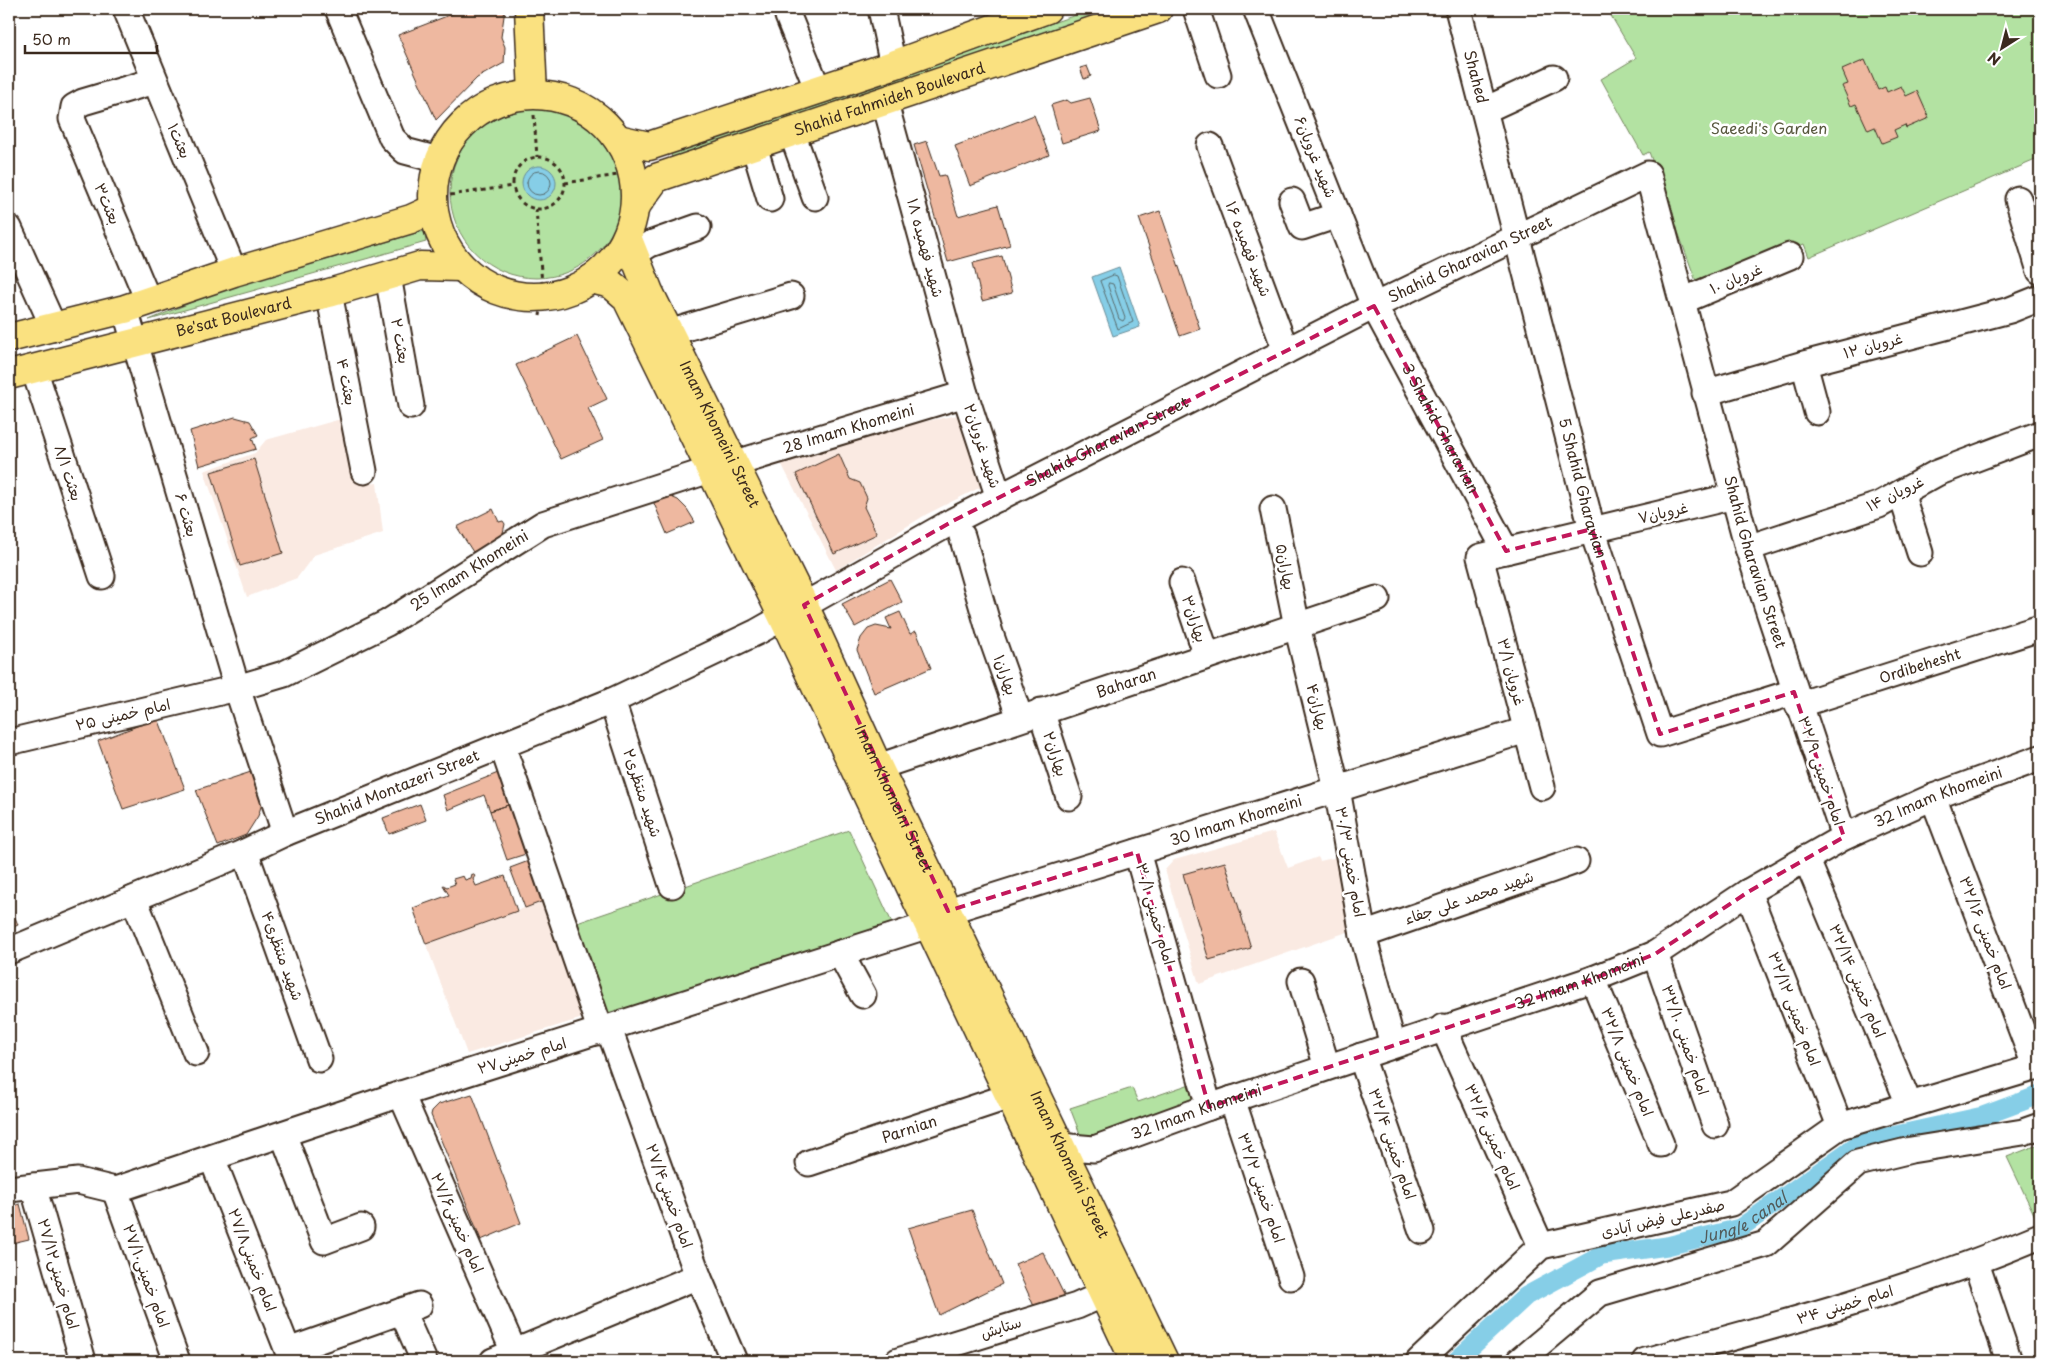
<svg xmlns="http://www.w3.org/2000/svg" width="2049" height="1370" viewBox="0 0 2049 1370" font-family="'Playpen Sans','Playpen Sans Arabic',sans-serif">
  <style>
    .built { fill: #faeae2 }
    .green { fill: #b3e2a2; stroke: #778660 }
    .water { fill: #86cee7; stroke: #688c97 }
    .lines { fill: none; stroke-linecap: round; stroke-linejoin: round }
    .shore { stroke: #596c6e; stroke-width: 1 }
    .canal { stroke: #86cee7; stroke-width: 19 }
    .building { fill: #eeb8a0; stroke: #3b2a1e }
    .minor-casing { stroke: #3b2a1e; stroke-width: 29 }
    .major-casing { stroke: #3b2a1e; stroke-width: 31 }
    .path { stroke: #3b2a1e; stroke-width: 3; stroke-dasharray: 4 4; stroke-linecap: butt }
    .minor { stroke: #fff; stroke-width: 25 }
    .major { stroke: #fae180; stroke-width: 28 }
    .marked { fill: none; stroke: #c2185b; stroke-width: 4; stroke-dasharray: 10 6; stroke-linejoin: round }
    .labels { text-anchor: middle; stroke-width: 5; stroke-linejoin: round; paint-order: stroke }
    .street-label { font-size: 15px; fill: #3b2a1e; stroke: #fff }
    .park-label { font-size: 15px; fill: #59583f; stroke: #fff }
    .water-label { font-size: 16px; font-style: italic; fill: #525b5a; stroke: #fff }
  </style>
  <rect width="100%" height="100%" fill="#fff"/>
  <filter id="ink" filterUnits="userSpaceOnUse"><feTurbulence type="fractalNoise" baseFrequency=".02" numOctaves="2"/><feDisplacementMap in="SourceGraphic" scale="10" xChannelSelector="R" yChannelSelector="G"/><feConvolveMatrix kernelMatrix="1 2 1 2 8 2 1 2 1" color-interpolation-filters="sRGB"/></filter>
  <g filter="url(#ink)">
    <path class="built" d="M968,413L987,484L927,514L836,570L780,461L896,427Z
      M348,417L363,485L377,483L383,533L314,555L297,578L247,597L204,471L255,453L266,440Z
      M1274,832L1288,868L1318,857L1320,861L1337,857L1350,931L1199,984L1165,870L1174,860Z
      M549,899L589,1016L467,1054L426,944Z"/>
    <path class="green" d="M1094,9H1121L673,161L670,151Z
      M1607,9H2040V158L1809,257L1804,244L1697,284L1649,152L1643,155L1601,79L1636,58Z
      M450 192a86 86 0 1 1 172 0a86 86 0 1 1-172 0Z
      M424,231L426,242L149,320L216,292Z
      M849,830L893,925L607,1021L577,923Z
      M1193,1083L1197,1099L1082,1139L1070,1108L1132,1088L1138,1102Z
      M2040,1144V1227L2007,1157Z"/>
    <path class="water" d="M522 183a17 17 0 1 1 34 0a17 17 0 1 1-34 0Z
      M1119,267L1140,327L1113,336L1092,277Z"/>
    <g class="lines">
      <path class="shore" d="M527 183a12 12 0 1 1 24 0a12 12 0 1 1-24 0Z
        M1114,275L1117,276L1133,322L1118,329L1100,281Z
        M1109,283L1113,284L1125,318L1123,321L1119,319L1108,286Z"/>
      <path class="canal" id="s1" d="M1456,1361L1526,1296L1602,1255L1667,1246L1740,1228L1860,1143L1983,1116L2040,1095"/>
    </g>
    <path class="building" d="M465,9H505L501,37L505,47L504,63L477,78L436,120L398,35Z
      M1865,60L1878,90L1885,87L1887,92L1901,86L1906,96L1917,91L1929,118L1906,128L1905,125L1894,130L1897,137L1882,143L1875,127L1868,130L1856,104L1851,106L1842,86L1848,84L1842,70Z
      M1087,66L1091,76L1084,79L1080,68Z
      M1090,98L1101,131L1062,143L1051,105L1067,100L1071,103Z
      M1034,115L1049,155L970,186L955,146Z
      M927,141L939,176L945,175L958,216L998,205L1010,245L948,262L914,145Z
      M1160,211L1200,329L1180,336L1139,218Z
      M1002,256L1012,293L982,301L973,263Z
      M577,336L607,399L588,408L603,440L561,459L516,365Z
      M235,417L250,421L258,435L252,438L256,449L199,466L190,431Z
      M839,454L850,479L860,483L867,498L864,507L877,534L834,554L796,474Z
      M254,459L283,553L240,566L211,472Z
      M667,495L678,500L687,509L695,522L667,534L653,501Z
      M493,509L499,522L503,521L505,524L503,533L497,540L473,552L457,527Z
      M890,579L902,602L855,627L842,604Z
      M900,612L910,634L916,631L931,668L874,693L857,650L861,638L868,629L876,626L891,629L886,618Z
      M158,718L185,789L123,809L98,741Z
      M257,770L265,794L258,816L246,835L218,846L196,790Z
      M503,771L514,803L490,811L484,795L448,810L443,795Z
      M514,803L532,852L507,860L490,811Z
      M420,804L426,820L389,834L383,818Z
      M534,859L549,899L525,908L510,868Z
      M1225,862L1251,948L1209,960L1183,874Z
      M472,874L475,876L473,879L476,886L505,876L517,911L426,944L413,908L449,895L443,885L447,887L455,884L453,879L463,876L465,880L471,878Z
      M9,902L18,925L9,929Z
      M472,1094L521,1223L481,1240L431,1115L432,1111L439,1104Z
      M20,1204L29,1239L12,1243L9,1230V1207Z
      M972,1210L1002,1284L939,1315L908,1228Z
      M1043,1252L1068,1303L1037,1313L1015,1264Z"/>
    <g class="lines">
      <g class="minor-casing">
        <g id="minor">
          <path d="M126,9L234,272"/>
          <path d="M338,9L392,138L405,151L439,160"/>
          <path d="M881,9L893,65"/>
          <path d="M1196,9L1218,75"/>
          <path id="s2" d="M1256,9L1374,306L1506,551"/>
          <path id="s3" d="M1458,9L1592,529L1660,734L1794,692"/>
          <path d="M788,16L818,90"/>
          <path d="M885,103L965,394L999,498"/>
          <path d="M1485,110L1554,78"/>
          <path d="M792,133L815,197"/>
          <path d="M754,146L770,199"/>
          <path d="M1210,146L1286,351"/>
          <path d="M2018,199L2040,271"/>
          <path d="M1292,201L1302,227L1338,215"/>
          <path d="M9,228L54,328"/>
          <path d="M634,254L650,244L698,227"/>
          <path d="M388,276L411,406"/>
          <path d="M329,293L364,471"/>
          <path d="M148,300L72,119L74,107L83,102L154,81"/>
          <path d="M1682,301L1790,256"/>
          <path d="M125,309L237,688L285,833"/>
          <path d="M669,333L791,296"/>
          <path d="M1804,364L1817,412"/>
          <path d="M34,369L102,576"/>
          <path d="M1705,393L1804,364L2010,310L2040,298"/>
          <path id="s4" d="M733,464L965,394"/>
          <path d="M1901,493L1920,553"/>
          <path d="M1273,509L1297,626L1337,789L1363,935L1393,1045"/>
          <path d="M962,536L990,633L1020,718"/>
          <path d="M1748,548L1879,505L1937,473L2040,434"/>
          <path d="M1182,582L1207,656"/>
          <path d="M612,701L672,885"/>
          <path id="s5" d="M1798,705L2040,628"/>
          <path d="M1041,711L1069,797"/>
          <path id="s6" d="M9,742L237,688L284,674L387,623L543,524L710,470"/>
          <path d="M502,745L601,1032"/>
          <path id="s7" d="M878,767L1377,599"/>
          <path d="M1542,787L1480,557L1734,496"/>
          <path d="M1933,797L2036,1068"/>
          <path d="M245,852L319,1059"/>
          <path d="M1137,852L1209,1107"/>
          <path d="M1806,858L1909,1104"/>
          <path d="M1748,892L1840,1126"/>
          <path d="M134,899L196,1053"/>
          <path id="s8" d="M948,911L1526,730"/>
          <path d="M1363,935L1576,861"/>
          <path id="s9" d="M9,951L245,852L285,833L612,701L757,632L953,521L1374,306L1648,174L1748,548L1844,837"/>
          <path d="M840,953L863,995"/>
          <path d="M1655,954L1715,1125"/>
          <path d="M1593,979L1661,1144"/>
          <path d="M1301,981L1327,1067"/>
          <path d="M1443,1027L1541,1246"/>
          <path d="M609,1029L698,1276L734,1361"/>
          <path d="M1361,1056L1422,1231"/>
          <path d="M401,1094L514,1352"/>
          <path d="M1232,1099L1291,1277"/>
          <path d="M283,1134L324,1241L361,1227"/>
          <path id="s10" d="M1059,1146L1094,1149L1209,1107L1593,979L1655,954L1748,892L1844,837L1933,797L2040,758"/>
          <path d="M212,1158L292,1361"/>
          <path id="s11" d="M809,1163L1010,1096"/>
          <path d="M33,1186L83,1361"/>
          <path d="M9,1189L78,1181L115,1190"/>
          <path d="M115,1190L401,1094L929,925"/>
          <path d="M115,1190L177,1361"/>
          <path d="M1976,1263L2009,1361"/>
          <path d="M402,1311L424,1361"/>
          <path d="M288,1351L419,1305"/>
          <path d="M493,1361L698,1276"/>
          <path d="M898,1361L1077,1306L1104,1294"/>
          <path d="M1419,1361L1541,1246L1731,1203L1840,1126L2040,1066"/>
          <path d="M1519,1361L1600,1293L1766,1244L1858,1163L1911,1150L2023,1132L2040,1126"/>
          <path d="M1645,1361C1779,1325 1912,1290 2040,1236"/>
        </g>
      </g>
      <g class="major-casing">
        <g id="major">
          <path d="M529,9L533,94"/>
          <circle cx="534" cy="196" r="101"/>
          <path d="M618,139L649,146L893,65L1047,9"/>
          <path id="s12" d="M635,207L656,178L1158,9"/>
          <path id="s13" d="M627,237L649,292L804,605L878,767L1164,1361"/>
          <path d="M591,279L611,284L626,297L783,617L1135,1361"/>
          <path d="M9,338L125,309L234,272L411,219L433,209"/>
          <path id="s14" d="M9,375L329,293L420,266L461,267"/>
        </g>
      </g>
      <path class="path" d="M534,115L537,157
        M513 183a26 26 0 1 1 52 0a26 26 0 1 1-52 0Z
        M565,183L631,173
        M450,195L513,186
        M536,209L543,296L540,316"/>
      <use href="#minor" class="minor"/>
      <use href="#major" class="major"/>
    </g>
  </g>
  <path class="marked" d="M1374,306L1506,551L1592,529L1660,734L1794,692L1844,837L1748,892L1655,954L1593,979L1209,1107L1137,852L948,911L804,605L953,521Z"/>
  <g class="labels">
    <g class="street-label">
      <text dy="5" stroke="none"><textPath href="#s3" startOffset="70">Shahed</textPath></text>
      <text dy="5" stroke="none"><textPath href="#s12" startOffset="282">Shahid Fahmideh Boulevard</textPath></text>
      <text transform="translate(179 141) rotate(67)" y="5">بعثت۱</text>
      <text transform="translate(1315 157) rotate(68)" y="5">شهید غرویان۶</text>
      <text transform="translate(107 204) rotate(67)" y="5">بعثت۳</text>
      <text transform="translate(925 248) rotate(75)" y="5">شهید فهمیده ۱۸</text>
      <text transform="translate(1248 249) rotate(69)" y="5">شهید فهمیده ۱۶</text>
      <text dy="5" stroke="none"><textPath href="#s9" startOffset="1618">Shahid Gharavian Street</textPath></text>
      <text transform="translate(1736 279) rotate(-23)" y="5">غرویان ۱۰</text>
      <text dy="5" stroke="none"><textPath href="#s14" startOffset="232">Be'sat Boulevard</textPath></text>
      <text transform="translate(400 341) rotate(80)" y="5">بعثت ۲</text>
      <text transform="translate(1873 346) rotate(-15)" y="5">غرویان ۱۲</text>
      <text transform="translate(346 382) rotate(79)" y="5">بعثت ۴</text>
      <text dy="5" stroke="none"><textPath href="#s2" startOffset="459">3 Shahid Gharavian</textPath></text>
      <text dy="5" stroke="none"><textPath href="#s4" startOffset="121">28 Imam Khomeini</textPath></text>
      <text dy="5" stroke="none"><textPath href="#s13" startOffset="218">Imam Khomeini Street</textPath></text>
      <text dy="5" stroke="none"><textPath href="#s9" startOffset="1212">Shahid Gharavian Street</textPath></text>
      <text transform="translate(982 446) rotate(72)" y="5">شهید غرویان۲</text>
      <text transform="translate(68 473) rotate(72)" y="5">بعثت ۸/۱</text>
      <text dy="5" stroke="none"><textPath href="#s3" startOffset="495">5 Shahid Gharavian</textPath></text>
      <text transform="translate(1895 494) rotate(-26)" y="5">غرویان ۱۴</text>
      <text transform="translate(1663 513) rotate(-13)" y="5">غرویان۷</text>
      <text transform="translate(186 515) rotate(74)" y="5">بعثت ۶</text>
      <text dy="5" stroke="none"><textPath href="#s9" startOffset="2218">Shahid Gharavian Street</textPath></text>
      <text transform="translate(1285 567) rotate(79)" y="5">بهاران۵</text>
      <text dy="5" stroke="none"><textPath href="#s6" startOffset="496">25 Imam Khomeini</textPath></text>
      <text transform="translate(1194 619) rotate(72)" y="5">بهاران۳</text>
      <text dy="5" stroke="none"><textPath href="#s5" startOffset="128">Ordibehesht</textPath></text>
      <text transform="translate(1511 672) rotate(75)" y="5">غرویان ۳/۱</text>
      <text transform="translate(1005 675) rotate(71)" y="5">بهاران۱</text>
      <text dy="5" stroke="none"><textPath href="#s7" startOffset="262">Baharan</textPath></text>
      <text transform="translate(1317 707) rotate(76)" y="5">بهاران۴</text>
      <text transform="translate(123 715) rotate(-13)" y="5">امام خمینی ۲۵</text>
      <text transform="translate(1055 754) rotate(72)" y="5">بهاران۲</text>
      <text transform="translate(1821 771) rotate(71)" y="5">امام خمینی ۳۲/۹</text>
      <text dy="5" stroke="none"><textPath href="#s9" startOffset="421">Shahid Montazeri Street</textPath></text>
      <text transform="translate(642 793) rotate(72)" y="5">شهید منتظری۲</text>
      <text dy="5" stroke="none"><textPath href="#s10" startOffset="954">32 Imam Khomeini</textPath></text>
      <text dy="5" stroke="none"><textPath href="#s13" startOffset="622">Imam Khomeini Street</textPath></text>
      <text dy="5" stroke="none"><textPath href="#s8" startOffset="302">30 Imam Khomeini</textPath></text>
      <text transform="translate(1350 862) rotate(80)" y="5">امام خمینی ۳۰/۳</text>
      <text transform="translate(1469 898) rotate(-19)" y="5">شهید محمد علی جفاء</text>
      <text transform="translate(1155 914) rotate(74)" y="5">امام خمینی ۳۰/۱</text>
      <text transform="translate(1985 933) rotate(69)" y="5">امام خمینی ۳۲/۱۶</text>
      <text transform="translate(282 956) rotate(70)" y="5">شهید منتظری۴</text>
      <text dy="5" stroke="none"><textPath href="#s10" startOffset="549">32 Imam Khomeini</textPath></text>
      <text transform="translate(1857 981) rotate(67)" y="5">امام خمینی ۳۲/۱۴</text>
      <text transform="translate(1794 1009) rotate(69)" y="5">امام خمینی ۳۲/۱۲</text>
      <text transform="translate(1685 1040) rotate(71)" y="5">امام خمینی ۳۲/۱۰</text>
      <text transform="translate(522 1056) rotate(-17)" y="5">امام خمینی۲۷</text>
      <text transform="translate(1627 1062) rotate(68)" y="5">امام خمینی ۳۲/۸</text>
      <text dy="5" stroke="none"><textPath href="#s10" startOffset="144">32 Imam Khomeini</textPath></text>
      <text dy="5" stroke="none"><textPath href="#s11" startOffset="106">Parnian</textPath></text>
      <text transform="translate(1492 1137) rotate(66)" y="5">امام خمینی ۳۲/۶</text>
      <text transform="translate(1392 1144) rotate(71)" y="5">امام خمینی ۳۲/۴</text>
      <text dy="5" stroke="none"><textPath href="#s13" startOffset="1028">Imam Khomeini Street</textPath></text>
      <text transform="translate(1261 1188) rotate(71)" y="5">امام خمینی ۳۲/۲</text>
      <text transform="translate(669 1196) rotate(70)" y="5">امام خمینی۲۷/۴</text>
      <text transform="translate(1663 1219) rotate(-13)" y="5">صفدرعلی فیض آبادی</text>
      <text transform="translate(457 1223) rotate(66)" y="5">امام خمینی۲۷/۶</text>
      <text transform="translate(252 1260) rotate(69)" y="5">امام خمینی۲۷/۸</text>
      <text transform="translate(58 1274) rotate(74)" y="5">امام خمینی۲۷/۱۲</text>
      <text transform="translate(146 1276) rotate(70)" y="5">امام خمینی۲۷/۱۰</text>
      <text transform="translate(1845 1305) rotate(-17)" y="5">امام خمینی ۳۴</text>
      <text transform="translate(1001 1328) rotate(-18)" y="5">ستایش</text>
    </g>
    <g class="park-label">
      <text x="1769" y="134">Saeedi's Garden</text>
    </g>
    <g class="water-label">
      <text dy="6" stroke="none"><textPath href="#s1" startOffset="329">Jungle canal</textPath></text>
    </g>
  </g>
  <rect width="2049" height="1370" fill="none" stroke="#fff" stroke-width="30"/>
  <rect x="15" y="15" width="2019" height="1340" fill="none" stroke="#3b2a1e" stroke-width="2" filter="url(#ink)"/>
  <g transform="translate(2002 48) rotate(216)" stroke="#ffffff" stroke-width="4" paint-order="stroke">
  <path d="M0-4L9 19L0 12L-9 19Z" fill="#3b2a1e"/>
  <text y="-8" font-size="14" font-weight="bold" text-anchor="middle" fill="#3b2a1e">N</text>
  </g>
  <path d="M25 45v8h132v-8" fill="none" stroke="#3b2a1e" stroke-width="2.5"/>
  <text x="32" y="45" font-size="15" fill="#3b2a1e" stroke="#ffffff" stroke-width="4" paint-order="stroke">50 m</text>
</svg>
